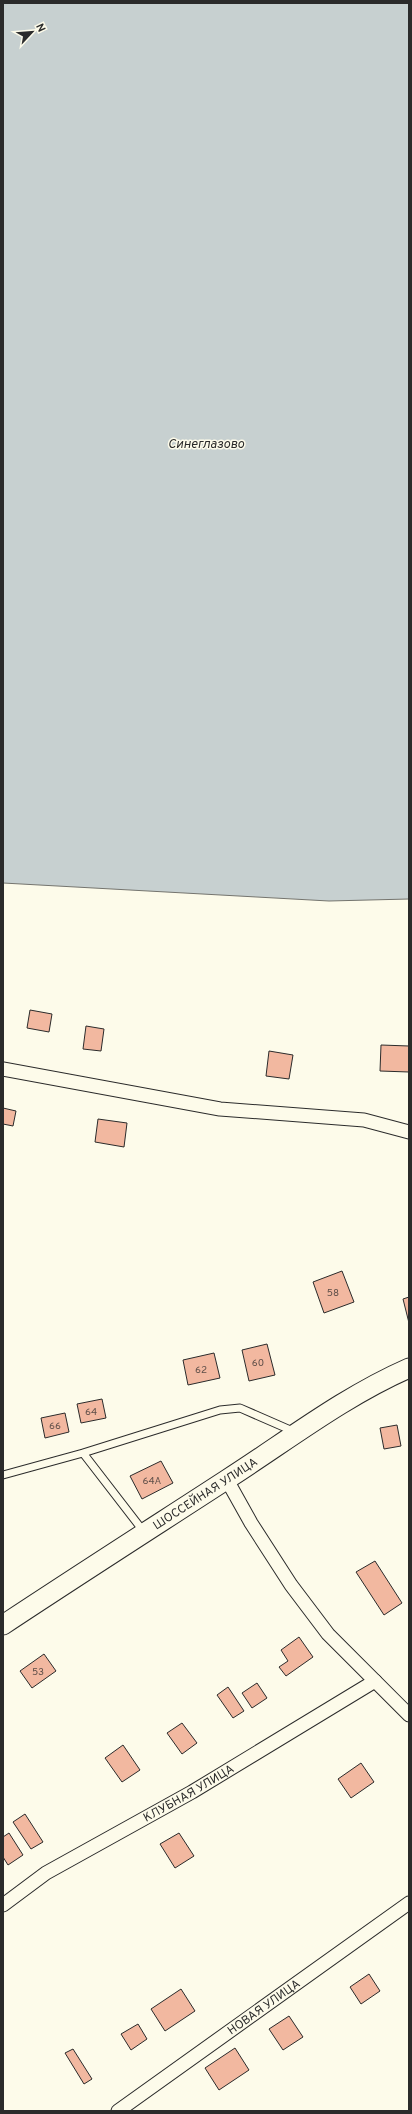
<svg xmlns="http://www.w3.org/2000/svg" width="412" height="2114" viewBox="0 0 412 2114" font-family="Overpass,sans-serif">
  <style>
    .water { fill: #c7d0d0; stroke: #74746e }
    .building { fill: #f2b8a0; stroke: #2b2b2b }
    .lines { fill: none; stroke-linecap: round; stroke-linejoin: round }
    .lane-casing { stroke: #2b2b2b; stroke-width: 9 }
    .street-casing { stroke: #2b2b2b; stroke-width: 15 }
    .secondary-casing { stroke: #2b2b2b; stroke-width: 21 }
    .lane { stroke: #fdfbea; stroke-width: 7 }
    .street { stroke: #fdfbea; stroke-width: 13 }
    .secondary { stroke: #fdfbea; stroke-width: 19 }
    .labels { text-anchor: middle; stroke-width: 3; stroke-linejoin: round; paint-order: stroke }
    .number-label { font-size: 10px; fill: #5d4e48 }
    .street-label { font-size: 12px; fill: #2b2b2b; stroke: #fdfbea }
    .water-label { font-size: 13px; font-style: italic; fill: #2b2b2b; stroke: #fdfbea }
  </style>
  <rect width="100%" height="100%" fill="#fdfbea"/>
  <path class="water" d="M3,3H409V899L329,901L3,883Z"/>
  <path class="building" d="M30,1010L52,1014L49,1032L27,1028Z
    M86,1026L104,1029L101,1051L83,1049Z
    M381,1045L409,1046V1072L380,1071Z
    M269,1051L293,1055L289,1079L266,1076Z
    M3,1108L16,1111L13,1126L3,1124Z
    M98,1119L127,1123L124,1147L95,1142Z
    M342,1271L354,1302L324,1313L313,1282Z
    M409,1297V1323L403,1299Z
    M267,1344L275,1375L249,1381L242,1350Z
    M214,1353L220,1378L188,1385L183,1360Z
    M102,1399L106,1418L81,1423L77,1404Z
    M65,1413L69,1432L45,1438L41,1418Z
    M397,1425L401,1446L384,1449L380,1428Z
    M161,1461L173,1483L142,1499L130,1476Z
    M375,1561L402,1603L384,1615L356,1572Z
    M299,1637L313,1657L286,1676L279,1667L288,1661L281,1650Z
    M44,1654L56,1671L32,1688L20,1671Z
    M257,1683L267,1698L252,1708L242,1693Z
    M228,1687L244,1711L233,1718L217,1695Z
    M182,1723L197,1743L182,1754L167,1733Z
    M123,1745L140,1770L122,1782L105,1758Z
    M361,1763L374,1782L351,1798L338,1779Z
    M25,1814L43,1842L31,1849L13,1822Z
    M9,1833L23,1855L8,1865L3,1857V1837Z
    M179,1833L194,1856L175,1868L160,1844Z
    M369,1974L380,1991L361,2004L350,1987Z
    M181,1989L195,2011L165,2031L151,2009Z
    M289,2016L303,2037L283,2050L269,2029Z
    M138,2024L147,2039L131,2050L121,2034Z
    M235,2048L249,2070L219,2090L205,2068Z
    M73,2049L92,2079L84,2084L65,2053Z"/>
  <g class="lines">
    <g class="lane-casing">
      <path id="lane" d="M83,1453L220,1410L240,1408L295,1432
        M3,1475L83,1453L144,1532"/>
    </g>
    <g class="street-casing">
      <g id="street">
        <path d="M3,1069L220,1109L364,1120L409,1132"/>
        <path d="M227,1480L251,1523L291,1585L328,1634L409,1715"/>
        <path id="s1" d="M3,1905L46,1873L192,1792L375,1681"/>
        <path id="s2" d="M118,2111L409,1903"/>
      </g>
    </g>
    <g class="secondary-casing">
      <g id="secondary">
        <path id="s3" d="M3,1625C77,1576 152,1528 226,1480C287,1441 343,1397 409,1368"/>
      </g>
    </g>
    <use href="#lane" class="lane"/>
    <use href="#street" class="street"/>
    <use href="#secondary" class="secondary"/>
  </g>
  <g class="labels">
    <g class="number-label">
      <text x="333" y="1296">58</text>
      <text x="258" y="1366">60</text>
      <text x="201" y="1373">62</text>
      <text x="91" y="1415">64</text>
      <text x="55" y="1429">66</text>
      <text x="152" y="1484">64А</text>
      <text x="38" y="1675">53</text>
    </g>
    <g class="street-label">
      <text dy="4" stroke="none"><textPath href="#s3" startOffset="241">ШОССЕЙНАЯ УЛИЦА</textPath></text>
      <text dy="4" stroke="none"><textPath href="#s1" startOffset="217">КЛУБНАЯ УЛИЦА</textPath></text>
      <text dy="4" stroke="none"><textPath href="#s2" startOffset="179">НОВАЯ УЛИЦА</textPath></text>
    </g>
    <g class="water-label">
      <text x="206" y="448">Синеглазово</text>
    </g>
  </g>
  <rect width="412" height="2114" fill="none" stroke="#2b2b2b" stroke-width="8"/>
  <g transform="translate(32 32) rotate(64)" stroke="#fdfbea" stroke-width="3" paint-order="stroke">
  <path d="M0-3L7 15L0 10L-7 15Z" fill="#2b2b2b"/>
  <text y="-6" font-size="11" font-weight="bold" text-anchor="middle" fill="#2b2b2b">N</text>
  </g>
</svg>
